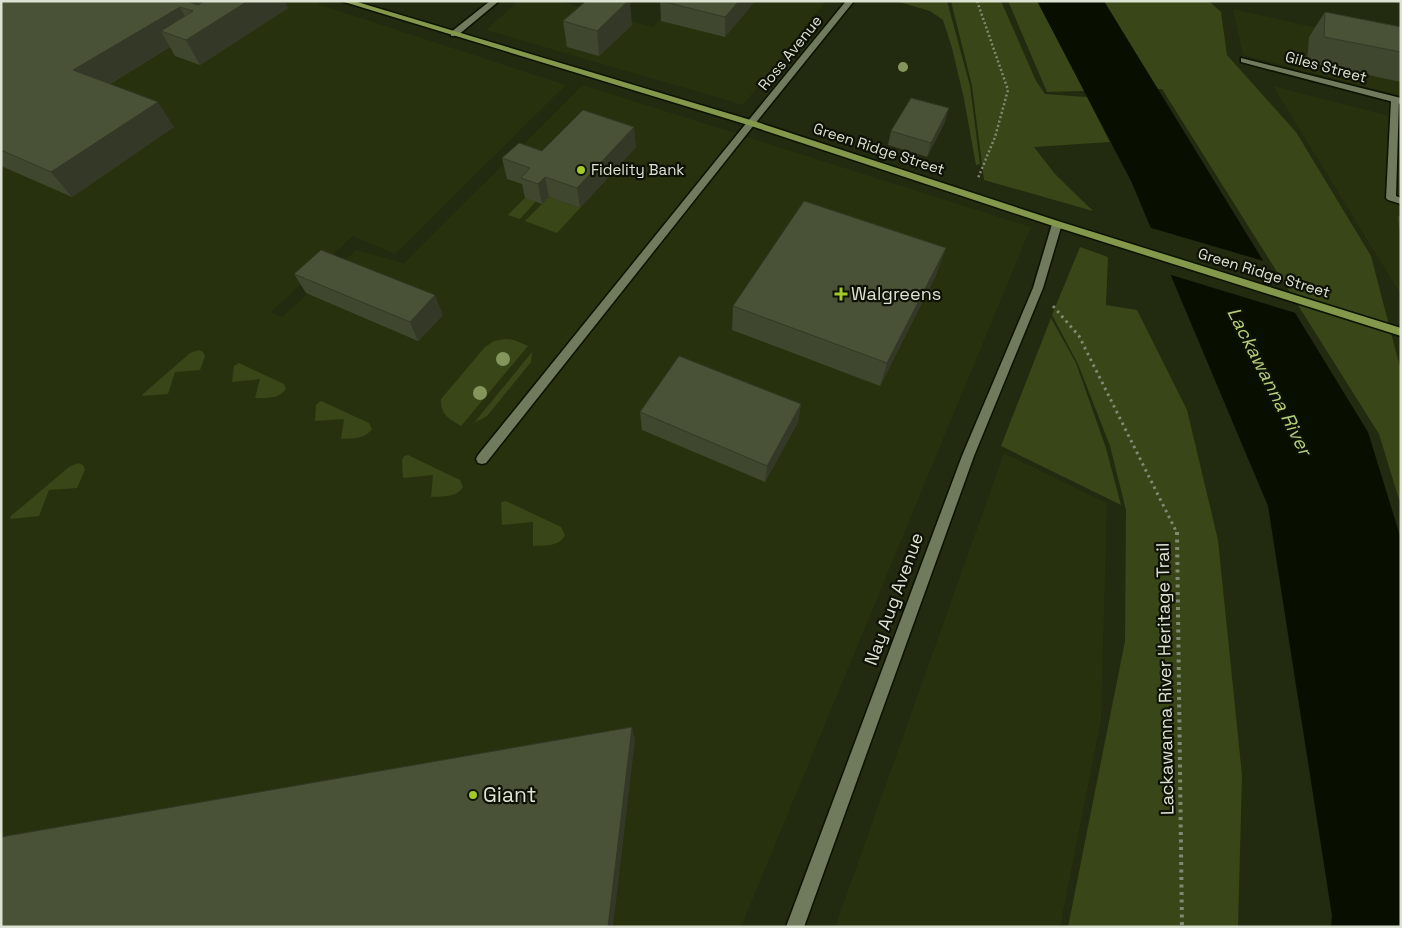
<svg xmlns="http://www.w3.org/2000/svg" width="1402" height="928" viewBox="0 0 1402 928" font-family="'Space Grotesk',sans-serif">
  <style>
    .built { fill: #28310e }
    .green { fill: #394617 }
    .water { fill: #090f00 }
    .pier { fill: #222a0f }
    .lines { fill: none; stroke-linecap: round; stroke-linejoin: round }
    .service-casing { stroke: #0c1200; stroke-width: 3 }
    .minor-casing { stroke: #0c1200; stroke-width: 3 }
    .primary-casing { stroke: #0c1200; stroke-width: 3 }
    .path-far2 { stroke: #828973; stroke-width: 2.5; stroke-dasharray: 2 2.5; stroke-linecap: butt }
    .path-far1 { stroke: #828973; stroke-width: 3; stroke-dasharray: 2.5 4; stroke-linecap: butt }
    .path { stroke: #828973; stroke-width: 4; stroke-dasharray: 3 4.5; stroke-linecap: butt }
    .service { fill: #707a5c; fill-rule: evenodd }
    .minor { fill: #707a5c; fill-rule: evenodd }
    .primary { fill: #83984b; fill-rule: evenodd }
    .tree { fill: #84965c }
    .wall { fill: #3f472e }
    .shaded-wall { fill: #333926 }
    .building { fill: #495236; stroke: #333926 }
    .poi-dot { fill: #a3c927; stroke: #0d1106; stroke-width: 2 }
    .labels { text-anchor: middle; stroke-width: 4.5; stroke-linejoin: round; paint-order: stroke }
    .far-street-label { font-size: 15px; fill: #dde3d2; stroke: #0d1106 }
    .far-poi-label { font-size: 15px; fill: #dde3d2; stroke: #0d1106; text-anchor: start }
    .poi-label { font-size: 18px; fill: #dde3d2; stroke: #0d1106; text-anchor: start }
    .street-label { font-size: 18px; fill: #dde3d2; stroke: #0d1106 }
    .water-label { font-size: 19px; font-style: italic; fill: #b5cf7b; stroke: #0d1106 }
    .near-poi-label { font-size: 21px; fill: #dde3d2; stroke: #0d1106; text-anchor: start }
  </style>
  <rect width="100%" height="100%" fill="#222a0f"/>
  <path class="built" d="M1,1H321L318,4L566,85L395,254L353,236L271,312L282,317L356,250L404,263L583,85L1031,227L741,927H1Z
    M518,1H558L653,27L676,1H826L743,105L486,30Z
    M1233,9L1401,47V96L1243,55Z
    M1273,86L1401,119V295Z
    M1004,453L1107,503L1101,720L1060,927H835Z"/>
  <path class="green" d="M896,1H947L970,86L980,164L976,165L964,99L952,48L943,20L930,11Z
    M951,1H1001L1036,81L1045,94L1087,97L1110,142L1034,147L1055,174L1093,211L984,180L972,86Z
    M1008,1H1209L1221,12L1227,55L1296,132L1371,256L1401,371V506L1379,434L1162,89L1047,92Z
    M549,197L580,208L557,233L525,221Z
    M525,198L536,201L520,219L508,215Z
    M1080,247L1108,257L1106,305L1137,310L1187,410L1218,540L1242,775L1238,927H1068L1125,641L1126,510L1110,446L1078,364L1052,315Z
    M1051,318L1076,363L1106,448L1121,505L1001,446Z
    M505,339L514,340L528,346L461,426C449,419 440,414 441,399L485,347L494,341Z
    M199,350L203,352L205,356L200,370L175,372L168,394L142,396L143,394L190,353Z
    M532,352L531,362L487,416L474,423Z
    M239,363L284,384L286,389C279,399 267,398 255,398L260,379L232,382L234,366Z
    M321,401L369,423L372,429C364,440 352,438 341,439L344,419L315,421L316,405Z
    M408,455L460,480L463,487C456,498 443,496 431,497L433,475L403,478L402,460L404,456Z
    M78,463L83,465L85,470L77,488L49,490L39,516L10,519L11,516L69,467Z
    M506,501L561,527L565,535C559,547 545,545 533,546V522L502,525L501,502Z"/>
  <path class="water" d="M1037,1H1104L1368,432L1401,539V927H1331L1332,916L1268,506L1131,181Z"/>
  <path class="pier" d="M1148,227L1267,262L1299,314L1168,274Z"/>
  <g class="lines">
    <g class="service-casing">
      <path id="service" d="M1395,97L1399,100L1396,196L1401,198V204L1388,200L1386,198L1391,100Z
        M751,120L754,121V125L486,463L482,464L478,463L476,459L478,455L748,121Z"/>
    </g>
    <g class="minor-casing">
      <path id="minor" d="M490,1H499L457,36H451V32Z
        M846,1H854L754,125H748V121Z
        M1241,58L1401,98V104L1241,62Z
        M1057,221L1062,224L1043,288L974,456L804,927H786L962,456L1033,288L1052,224Z"/>
    </g>
    <g class="primary-casing">
      <path id="primary" d="M341,1H354L754,121L1061,222L1401,328V336L1053,226L748,125Z"/>
    </g>
    <path class="path-far2" d="M977,1L1008,90L995,137L978,178"/>
    <path class="path-far1" d="M1053,306L1079,336L1177,533"/>
    <path class="path" d="M1177,532L1182,927"/>
    <use href="#service" class="service"/>
    <use href="#minor" class="minor"/>
    <use href="#primary" class="primary"/>
  </g>
  <g class="tree">
    <circle cx="903" cy="67" r="5"/>
    <circle cx="503" cy="359" r="7"/>
    <circle cx="480" cy="393" r="7"/>
  </g>
  <path class="wall" d="M1,1L288,8L200,65L175,56L170,47L110,84L174,127L72,197L1,166Z
    M660,1H755L725,37L661,21Z
    M1325,12L1401,27V82L1307,62L1309,37Z
    M563,21L632,25L599,56L567,47Z
    M945,122L927,157L888,145L891,131Z
    M636,147L580,208L549,197L542,204L525,198L522,184L507,179L502,158L542,151Z
    M1401,214V242L1398,217Z
    M937,273L880,386L732,330L733,306Z
    M294,274L443,315L418,341L306,293Z
    M801,404L798,422L765,482L642,430L640,412Z"/>
  <path class="shaded-wall" d="M190,1H245L202,28L189,2Z
    M248,1H285L288,8L200,65L186,40Z
    M628,1H630L632,25L599,56L597,31Z
    M739,1H755L725,37V17Z
    M180,7L193,32L161,31L170,47L91,95L73,70Z
    M158,102L174,127L72,197L51,172Z
    M949,108L945,122L927,157L931,143Z
    M634,127L636,147L580,208L577,188Z
    M545,177L549,197L542,204L538,184Z
    M946,248L937,273L880,386L887,363Z
    M435,295L443,315L418,341L410,322Z
    M801,404L798,422L765,482L767,466Z
    M632,727L635,740L613,927H608Z"/>
  <path class="building" d="M1,1H190L189,2L198,5L204,1H248L186,40L161,31L193,11L180,7L73,70L158,102L51,172L1,150Z
    M586,1H628L597,31L563,21Z
    M661,1H739L725,17Z
    M1325,12L1401,27V52L1324,37Z
    M911,98L949,108L931,143L891,131Z
    M583,110L634,127L577,188L545,177L538,184L521,178L530,168L502,158L519,143L542,151Z
    M804,201L946,248L887,363L733,306Z
    M321,250L435,295L410,322L294,274Z
    M679,356L801,404L767,466L640,412Z
    M632,727L608,927H1V837Z"/>
  <g class="poi-dot">
    <circle cx="581" cy="170" r="5"/>
    <path d="M838.5 286.5h5v5h5v5h-5v5h-5v-5h-5v-5h5z"/>
    <circle cx="473" cy="795" r="5"/>
  </g>
  <g class="labels">
    <g class="far-street-label">
      <text transform="translate(790 53) rotate(-51)" y="5">Ross Avenue</text>
      <text transform="translate(1326 67) rotate(15)" y="5">Giles Street</text>
      <text transform="translate(879 149) rotate(18)" y="5">Green Ridge Street</text>
      <text transform="translate(1264 273) rotate(17)" y="5">Green Ridge Street</text>
    </g>
    <g class="far-poi-label">
      <text x="591" y="175">Fidelity Bank</text>
    </g>
    <g class="poi-label">
      <text x="851" y="300">Walgreens</text>
    </g>
    <g class="street-label">
      <text transform="translate(894 599) rotate(-70)" y="6">Nay Aug Avenue</text>
      <text transform="translate(1165 679) rotate(-91)" y="6">Lackawanna River Heritage Trail</text>
    </g>
    <g class="water-label">
      <text transform="translate(1270 381) rotate(63)" y="7">Lackawanna River</text>
    </g>
    <g class="near-poi-label">
      <text x="483" y="802">Giant</text>
    </g>
  </g>
  <rect width="1402" height="928" fill="none" stroke="#dde3d2" stroke-width="5"/>
</svg>
